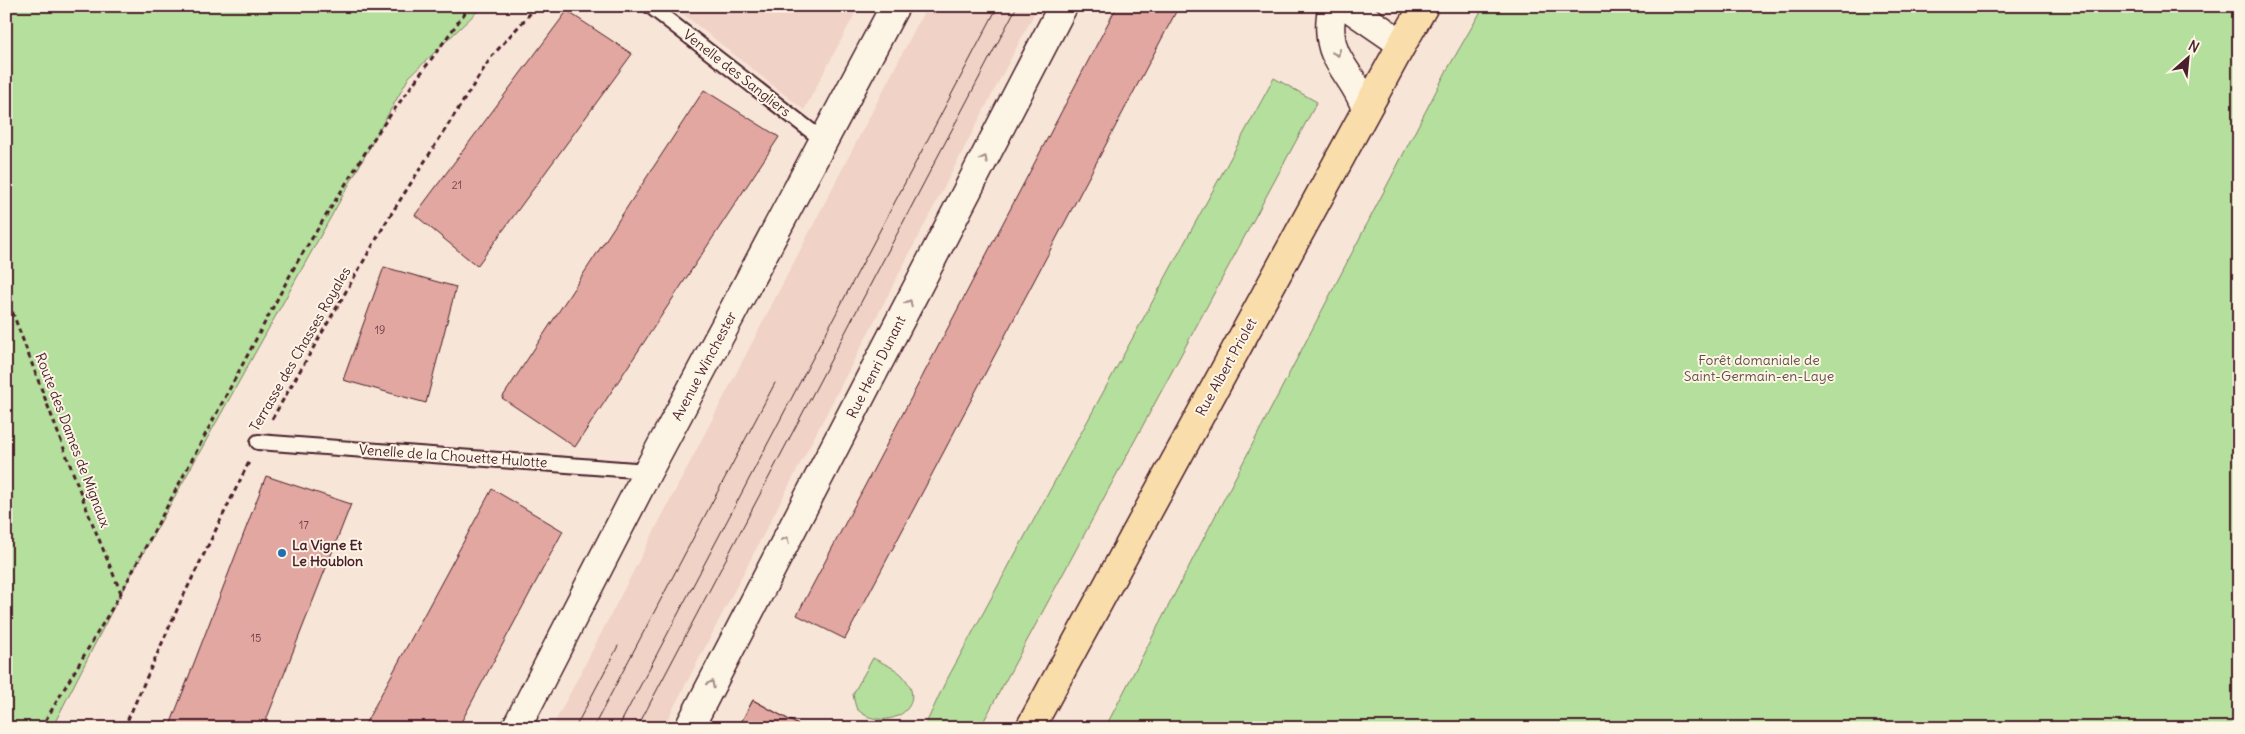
<svg xmlns="http://www.w3.org/2000/svg" width="2245" height="734" viewBox="0 0 2245 734" font-family="Delius,sans-serif">
  <style>
    .built { fill: #f0d2c6 }
    .green { fill: #b4df9c; stroke: #7f7f64 }
    .building { fill: #e1a7a0; stroke: #4a1f2b }
    .lines { fill: none; stroke-linecap: round; stroke-linejoin: round }
    .service-casing { stroke: #4a1f2b; stroke-width: 18 }
    .minor-casing { stroke: #4a1f2b; stroke-width: 31 }
    .primary-casing { stroke: #4a1f2b; stroke-width: 31 }
    .path { stroke: #4a1f2b; stroke-width: 3; stroke-dasharray: 5 4; stroke-linecap: butt }
    .service { stroke: #fcf5e5; stroke-width: 14 }
    .minor { stroke: #fcf5e5; stroke-width: 28 }
    .primary { stroke: #f9deab; stroke-width: 28 }
    .tram { stroke: #4a1f2b; stroke-width: 1 }
    .oneway { stroke: #a38a88 }
    .poi-dot { fill: #1f6fb2; stroke: #fcf5e5; stroke-width: 2 }
    .labels { text-anchor: middle; stroke-width: 4; stroke-linejoin: round; paint-order: stroke }
    .number-label { font-size: 11px; fill: #704148 }
    .street-label { font-size: 14px; fill: #4a1f2b; stroke: #fcf5e5 }
    .park-label { font-size: 14px; fill: #644f47; stroke: #fcf5e5 }
    .poi-label { font-size: 14px; font-weight: bold; fill: #4a1f2b; stroke: #fcf5e5; text-anchor: start }
  </style>
  <rect width="100%" height="100%" fill="#f7e5d7"/>
  <filter id="ink" filterUnits="userSpaceOnUse"><feTurbulence type="fractalNoise" baseFrequency=".02" numOctaves="2"/><feDisplacementMap in="SourceGraphic" scale="10" xChannelSelector="R" yChannelSelector="G"/><feConvolveMatrix kernelMatrix="1 2 1 2 8 2 1 2 1" color-interpolation-filters="sRGB"/></filter>
  <g filter="url(#ink)">
    <path class="built" d="M673,6H859L804,110Z
      M927,6H1038L663,728H552Z"/>
    <path class="green" d="M6,6H483L409,77L121,593L52,728H6Z
      M1484,6H2239V728H1105L1447,70Z
      M1274,78L1317,102L980,728H924L944,685Z
      M873,658C882,663 896,668 903,676C932,710 882,734 857,709C855,706 854,699 853,694Z"/>
    <path class="building" d="M735,6H756L754,9Z
      M1117,6H1179L845,639L797,615Z
      M567,11L632,54L477,266L415,215Z
      M704,90L779,137L575,447L502,398Z
      M384,267L456,287L426,403L343,380Z
      M266,476L351,504L263,728H169Z
      M492,489L563,531L458,728H363Z
      M753,700L804,728H738Z
      M753,700L804,728H738Z"/>
    <g class="lines">
      <g class="service-casing">
        <path id="service" d="M650,6L824,141
          M258,442L648,471"/>
      </g>
      <g class="minor-casing">
        <path id="minor" d="M1333,6C1329,20 1329,39 1335,53C1344,73 1359,86 1366,109
          M1351,6L1354,11L1402,44
          M516,728L648,471L895,6
          M689,728L1063,6"/>
      </g>
      <g class="primary-casing">
        <path id="primary" d="M1030,728L1402,44L1424,6"/>
      </g>
      <path class="path" d="M6,295L89,515L121,593
        M272,419L388,219L492,56L537,6
        M41,728L121,593L296,264L378,132L470,6
        M124,728L180,603L249,462"/>
      <use href="#service" class="service"/>
      <use href="#minor" class="minor"/>
      <use href="#primary" class="primary"/>
      <path class="tram" d="M575,728L618,646
        M593,728L775,383
        M618,728L998,6
        M637,728L1017,6"/>
    </g>
    <defs><path id="oneway-chevron" d="M-2-3.5L2.5 0L-2 3.5" fill="none" stroke-width="1.6" stroke-linecap="round" stroke-linejoin="round" transform="scale(1.25)"/></defs>
    <g class="oneway">
      <use href="#oneway-chevron" transform="translate(1337 53) rotate(67)"/>
      <use href="#oneway-chevron" transform="translate(984 159) rotate(-63)"/>
      <use href="#oneway-chevron" transform="translate(909 303) rotate(-63)"/>
      <use href="#oneway-chevron" transform="translate(786 540) rotate(-63)"/>
      <use href="#oneway-chevron" transform="translate(711 684) rotate(-63)"/>
    </g>
  </g>
  <circle class="poi-dot" cx="282" cy="553" r="5"/>
  <g class="labels">
    <g class="number-label">
      <text x="457" y="189">21</text>
      <text x="380" y="334">19</text>
      <text x="304" y="529">17</text>
      <text x="256" y="642">15</text>
    </g>
    <g class="street-label">
      <text transform="translate(737 73) rotate(38)" y="5">Venelle des Sangliers</text>
      <text transform="translate(300 349) rotate(-60)" y="5">Terrasse des Chasses Royales</text>
      <text transform="translate(704 366) rotate(-62)" y="5">Avenue Winchester</text>
      <text transform="translate(876 367) rotate(-63)" y="5">Rue Henri Dunant</text>
      <text transform="translate(1226 367) rotate(-61)" y="5">Rue Albert Priolet</text>
      <text transform="translate(73 440) rotate(69)" y="5">Route des Dames de Mignaux</text>
      <text transform="translate(453 456) rotate(4)" y="5">Venelle de la Chouette Hulotte</text>
    </g>
    <g class="park-label">
      <text x="1759" y="365">Forêt domaniale de<tspan x="1759" dy="16">Saint-Germain-en-Laye</tspan></text>
    </g>
    <g class="poi-label">
      <text x="292" y="550">La Vigne Et<tspan x="292" dy="16">Le Houblon</tspan></text>
    </g>
  </g>
  <rect width="2245" height="734" fill="none" stroke="#fcf5e5" stroke-width="25"/>
  <rect x="12" y="12" width="2220" height="709" fill="none" stroke="#4a1f2b" stroke-width="2" filter="url(#ink)"/>
  <g transform="translate(2188 58) rotate(27)" stroke="#fcf5e5" stroke-width="4" paint-order="stroke">
  <path d="M0-4L9 19L0 12L-9 19Z" fill="#4a1f2b"/>
  <text y="-8" font-size="14" font-weight="bold" text-anchor="middle" fill="#4a1f2b">N</text>
  </g>
</svg>
